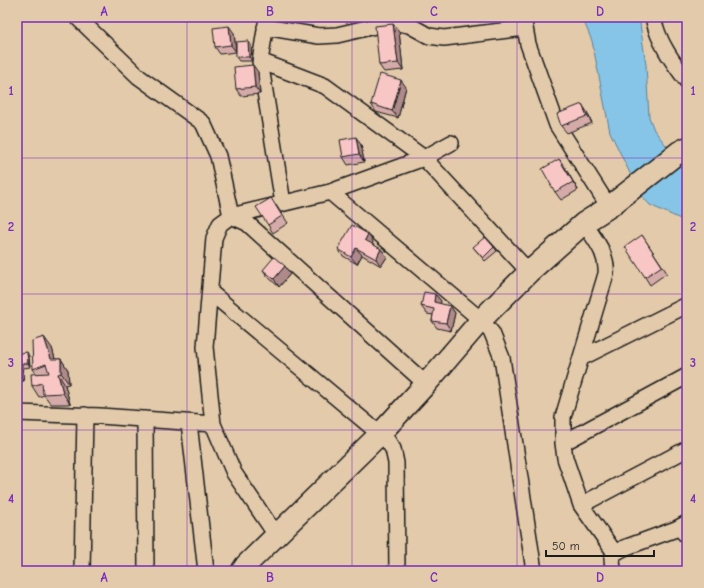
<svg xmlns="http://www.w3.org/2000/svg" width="704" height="588" viewBox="0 0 704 588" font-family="'Comic Neue',sans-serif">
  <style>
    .water { fill: #86c5e7; stroke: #5c8196 }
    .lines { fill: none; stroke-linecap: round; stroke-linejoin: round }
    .lane-casing { stroke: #1c1c1c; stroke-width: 10 }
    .street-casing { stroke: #1c1c1c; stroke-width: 18 }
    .secondary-casing { stroke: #1c1c1c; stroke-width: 24 }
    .lane { stroke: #e3caab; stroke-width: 7 }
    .street { stroke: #e3caab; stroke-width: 15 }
    .secondary { stroke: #e3caab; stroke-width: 21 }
    .wall { fill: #d5aba9; stroke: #1c1c1c }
    .shaded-wall { fill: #ae8b8a; stroke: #1c1c1c }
    .building { fill: #f8c7c5; stroke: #1c1c1c }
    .grid { fill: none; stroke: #7b2cbf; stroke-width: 1; stroke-opacity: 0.55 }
    .neatline { fill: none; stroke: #7b2cbf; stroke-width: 1.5 }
    .grid-label { font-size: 13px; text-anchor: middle; font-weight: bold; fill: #7b2cbf }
  </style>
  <rect width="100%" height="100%" fill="#e3caab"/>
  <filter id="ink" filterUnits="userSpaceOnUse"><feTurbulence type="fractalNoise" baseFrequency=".025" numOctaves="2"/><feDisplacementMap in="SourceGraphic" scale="8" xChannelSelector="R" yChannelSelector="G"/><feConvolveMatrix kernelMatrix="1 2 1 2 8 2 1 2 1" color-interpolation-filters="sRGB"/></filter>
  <g filter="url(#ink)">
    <path class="water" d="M582,17H639L646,65L649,117L654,130L687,172V222L650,205L640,194L610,132L592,41Z"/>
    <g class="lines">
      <g class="lane-casing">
        <path id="lane" d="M676,529L687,543"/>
      </g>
      <g class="street-casing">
        <path id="street" d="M77,17L139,77L203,123L218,156L231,216L330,192L481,320L492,333L502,358L534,571
          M523,17L528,44L557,125L609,207
          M653,17C658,42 672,61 687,81
          M265,27L319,36L337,35L392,22L409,25L429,36L444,38L525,28
          M260,61L267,18
          M330,192L424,158L529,272
          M283,203L260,61L325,86L424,158L451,143
          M584,223C595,240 608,254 606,274L563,417V443L565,458L581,505L615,553
          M210,292L387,440L393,449L396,463L397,571
          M581,358L687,305
          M17,413L100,416L213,424L234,473L276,535
          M145,419L146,571
          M189,423L206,571
          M213,424L205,347L214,238L220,224L231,216L247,223L426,384
          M563,443L687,376
          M581,505L687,449
          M82,571L85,415
          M613,571L612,558L615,553L624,548L676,529L687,523"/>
      </g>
      <g class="secondary-casing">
        <path id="secondary" d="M242,571L246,565L379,435L426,384L481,320L529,272L584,223L609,207L679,152L687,148"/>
      </g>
      <use href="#lane" class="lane"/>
      <use href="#street" class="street"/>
      <use href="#secondary" class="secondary"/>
    </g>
    <path class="wall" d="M342,17H356V19L345,21Z
      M363,17H379L366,20Z
      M399,31L403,70L384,72L379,65Z
      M234,33L236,52L220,54L215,47Z
      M251,45L252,61H239L236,57Z
      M258,72L260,94L241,96L236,89Z
      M406,87L398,118L376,112L371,104Z
      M587,112L592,123L567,133L561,126Z
      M361,145L364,162L348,165L343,157Z
      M564,166L578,190L561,200L555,192Z
      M276,205L288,223L273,233L268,225Z
      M642,235L667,273L650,285L645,277Z
      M373,242L372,244L381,249L387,257L381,266L362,255L357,264L343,256L338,249Z
      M473,247H494L497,251L485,261Z
      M263,270L290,274L279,287L268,277Z
      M435,294L441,301L440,304L450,306L455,313L451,331L437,328L432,321L433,315L427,314L421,306Z
      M52,348L55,359H61L68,370L69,384L65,385L70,404H51L44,395L39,397L32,386L37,374L33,369Z
      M29,356L30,367L24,368L21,364Z
      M17,364H19L22,368L24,381L17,382Z"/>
    <path class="shaded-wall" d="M393,24L399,31L403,70L398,63Z
      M229,26L234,33L236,52L231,45Z
      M248,41L251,45L252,61L249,57Z
      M253,65L258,72L260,94L255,87Z
      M401,80L406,87L398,118L392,111Z
      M582,104L587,112L592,123L587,116Z
      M356,137L361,145L364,162L359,154Z
      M559,159L564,166L578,190L573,182Z
      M368,234L373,242L370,247L365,240Z
      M356,248L362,255L357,264L351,257Z
      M381,249L387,257L381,266L376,259Z
      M285,266L290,274L279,287L274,279Z
      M435,294L441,301L439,310L434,302Z
      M450,306L455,313L451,331L446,323Z
      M44,337L52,348L58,370L51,359Z
      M27,352L29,356L30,367L28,363Z
      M61,359L68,370L69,384L61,373Z
      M19,364L22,368L24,381L21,378Z
      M58,374L65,385L70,404L63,393Z"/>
    <path class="building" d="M393,24L398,63L379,65L375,26Z
      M229,26L231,45L215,47L213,28Z
      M248,41L249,57H236V42Z
      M253,65L255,87L236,89L234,67Z
      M380,74L401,80L392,111L371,104Z
      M582,104L587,116L561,126L557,114Z
      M356,137L359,154L343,157L340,140Z
      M559,159L573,182L555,192L542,169Z
      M271,198L282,216L268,225L256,207Z
      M352,225L368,234L365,240L381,249L376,259L356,248L351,257L338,249Z
      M642,235L662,266L645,277L625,247Z
      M485,237L494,247L483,258L473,247Z
      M274,257L285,266L274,279L263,270Z
      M424,292L435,294L434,302L450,306L446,323L432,321L434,309L421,306Z
      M44,337L51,359H61V373L58,374L63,393L43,394L42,383L32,386L31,374L49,373L46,364L33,369L32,341Z
      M27,352L28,363L21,364L20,353Z
      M17,364H19L21,378H17Z"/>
  </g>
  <path class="grid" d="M187,17V571M352,17V571M517,17V571M17,158H687M17,294H687M17,430H687"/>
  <rect width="704" height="588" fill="none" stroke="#e3caab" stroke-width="44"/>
  <path d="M546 550v6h108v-6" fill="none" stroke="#1c1c1c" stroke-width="2"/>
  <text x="552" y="550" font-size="12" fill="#1c1c1c" stroke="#e3caab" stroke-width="3" paint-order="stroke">50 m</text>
  <rect x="22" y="22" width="660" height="544" class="neatline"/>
  <g class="grid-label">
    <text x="104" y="16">A</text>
    <text x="270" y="16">B</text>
    <text x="434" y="16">C</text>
    <text x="600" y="16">D</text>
    <text x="11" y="95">1</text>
    <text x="693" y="95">1</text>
    <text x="11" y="231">2</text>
    <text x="693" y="231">2</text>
    <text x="11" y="367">3</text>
    <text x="693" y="367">3</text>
    <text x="11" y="503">4</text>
    <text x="693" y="503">4</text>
    <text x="104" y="582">A</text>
    <text x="270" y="582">B</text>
    <text x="434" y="582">C</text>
    <text x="600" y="582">D</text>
  </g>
</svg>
